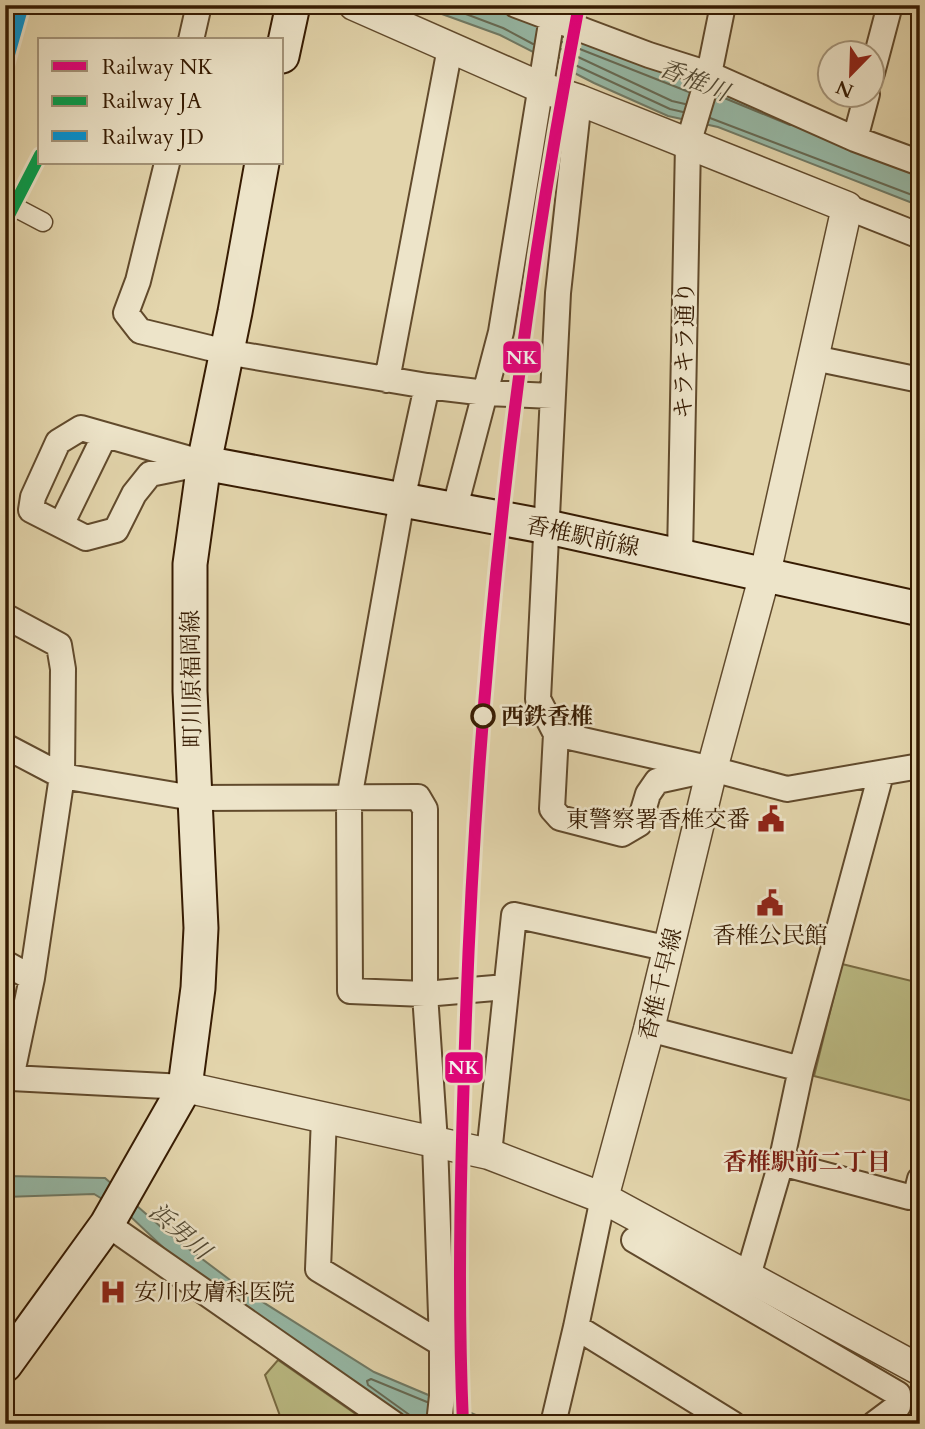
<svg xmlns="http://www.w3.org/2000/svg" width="925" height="1429" viewBox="0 0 925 1429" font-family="Cardo,'Noto Serif JP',serif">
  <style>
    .green { fill: #bbbb84; stroke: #786b43; stroke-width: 2 }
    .water { fill: #96b9a7; stroke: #707a65; stroke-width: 2 }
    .pier { fill: #e3d5ac }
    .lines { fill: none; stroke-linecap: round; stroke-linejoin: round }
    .shore { stroke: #666a54; stroke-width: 2 }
    .pedestrian-casing { stroke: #614a2c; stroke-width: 21 }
    .minor-casing { stroke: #614a2c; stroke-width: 28 }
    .tertiary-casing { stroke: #614a2c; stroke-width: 33 }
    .secondary-casing { stroke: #361b02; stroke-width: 37 }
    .pedestrian { stroke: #ede4c9; stroke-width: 18 }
    .minor { stroke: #ede4c9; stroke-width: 24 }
    .tertiary { stroke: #ede4c9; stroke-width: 30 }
    .secondary { stroke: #ede4c9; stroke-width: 33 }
    .rail { stroke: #361b02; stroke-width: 5; stroke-dasharray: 12 12; stroke-linecap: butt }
    .rail-1-casing { stroke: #ede4c9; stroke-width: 18 }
    .rail-2-casing { stroke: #ede4c9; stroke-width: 18 }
    .rail-3-casing { stroke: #ede4c9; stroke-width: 18 }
    .rail-1 { stroke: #e5007d; stroke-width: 12 }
    .rail-2 { stroke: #039f4d; stroke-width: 12 }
    .rail-3 { stroke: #0095d9; stroke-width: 12 }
    .stop-dot { fill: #ede4c9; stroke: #361b02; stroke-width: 3.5 }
    .labels { text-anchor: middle; stroke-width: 5; stroke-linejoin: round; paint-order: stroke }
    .street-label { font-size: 23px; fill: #361b02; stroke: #ede4c9 }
    .stop-label { font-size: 23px; font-weight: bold; fill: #361b02; stroke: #ede4c9; text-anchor: start }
    .poi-label { font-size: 23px; fill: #361b02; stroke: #ede4c9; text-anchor: end }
    .water-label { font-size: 24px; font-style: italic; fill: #534a34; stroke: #ede4c9 }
    .neighbourhood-label { font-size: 24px; font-weight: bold; fill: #7a1f14; stroke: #ede4c9 }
    .line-badge { stroke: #ede4c9; stroke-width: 2.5 }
    .badge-label { font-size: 19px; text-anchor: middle; font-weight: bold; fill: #fff }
  </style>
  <rect width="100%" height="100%" fill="#e3d5ac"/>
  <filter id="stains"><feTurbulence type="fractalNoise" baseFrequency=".00286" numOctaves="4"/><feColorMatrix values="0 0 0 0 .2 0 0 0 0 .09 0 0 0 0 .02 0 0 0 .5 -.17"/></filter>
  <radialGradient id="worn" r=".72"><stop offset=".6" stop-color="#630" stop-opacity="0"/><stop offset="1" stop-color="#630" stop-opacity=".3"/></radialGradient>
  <path class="green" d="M842,964L920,983V1103L814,1076Z
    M278,1360L370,1424H283L265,1375Z"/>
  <path class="water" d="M429,5H494L552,24L920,171V206L718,127L668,116L594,83L500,35L442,14Z
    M5,1176L105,1178L169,1234L242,1289L374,1372L497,1424H411L186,1269L130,1216L94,1194L5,1197Z"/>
  <path class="pier" d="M566,23L585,29L575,78L557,68Z"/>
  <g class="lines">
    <path class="shore" d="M442,5L503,28L533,44
      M562,42L689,92
      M561,49L672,101L685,104
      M560,58L670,109L683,112
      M717,95L790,125
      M710,118L920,198
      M414,1424L411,1416L368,1385L367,1381L371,1379L427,1402"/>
    <g class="pedestrian-casing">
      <path id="pedestrian" d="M5,202L43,222"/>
    </g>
    <g class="minor-casing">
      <path id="minor" d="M516,5L649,55L709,74L855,139L920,163
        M191,40L199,5
        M872,73L890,5
        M855,139L867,94
        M167,163L138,281L126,313L140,331L226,352L427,386L486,393L552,396
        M847,207L920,236
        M814,358L920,380
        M387,380L450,48
        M427,386L402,500L349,799L350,991L425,994L506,987
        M81,428L204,463L150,474L134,494L116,530L86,538L31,510L33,497L58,442Z
        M454,511L501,332L554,5
        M61,525L105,435
        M680,556L688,144L709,74L723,5
        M5,616L59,645L63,669L62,776L193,798L418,797L425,809V994L435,1142L442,1344V1396L439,1424
        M556,734L538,699L558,293L579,100
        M556,734L712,769L657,781L648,794L639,824L622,834L560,818L552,809Z
        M5,746L62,776L32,978L11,1078
        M712,769L787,789L920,766
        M5,963L32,978
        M649,1029L801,1069
        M5,1080L11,1078L185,1087
        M324,1117L318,1269L442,1344
        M489,1154L514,915L670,949
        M781,1163L909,1197L917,1191L920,1179
        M107,1224L394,1424
        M634,1240L898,1394V1406L874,1424
        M748,1276L781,1163L801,1069L881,774
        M576,1327L733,1424
        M553,1424L576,1327L603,1198"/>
    </g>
    <g class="tertiary-casing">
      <path id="tertiary" d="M354,5L540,87L579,100L847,207L765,574L712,769L649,1029L603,1198
        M185,1087L489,1154L603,1198L920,1370"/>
    </g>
    <g class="secondary-casing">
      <path id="secondary" d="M282,56L293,5
        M204,463L548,527L920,609
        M5,1365L107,1224L185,1087L198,988L201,928L190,691V564L204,463L235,312L262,163"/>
    </g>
    <use href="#pedestrian" class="pedestrian"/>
    <use href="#minor" class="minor"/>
    <use href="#tertiary" class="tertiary"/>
    <use href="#secondary" class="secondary"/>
    <path class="rail" d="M5,38L15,5"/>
    <g class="rail-1-casing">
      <path id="rail-1" d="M463,1424C457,1288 461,1152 466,1015C478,677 515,338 579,5"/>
    </g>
    <g class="rail-2-casing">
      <path id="rail-2" d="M5,223L40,155"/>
    </g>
    <g class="rail-3-casing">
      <path id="rail-3" d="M5,69L23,5"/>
    </g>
    <use href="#rail-1" class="rail-1"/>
    <use href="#rail-2" class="rail-2"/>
    <use href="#rail-3" class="rail-3"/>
  </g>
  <defs>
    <g id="civic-bare" transform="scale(2.1)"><path d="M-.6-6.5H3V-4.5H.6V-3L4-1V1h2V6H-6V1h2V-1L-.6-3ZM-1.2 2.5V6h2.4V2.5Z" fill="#8f2418" stroke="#ede4c9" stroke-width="2.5" paint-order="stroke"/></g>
    <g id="hospital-bare" transform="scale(2.1)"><path d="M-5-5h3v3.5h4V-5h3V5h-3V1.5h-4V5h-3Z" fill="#8f2418" stroke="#ede4c9" stroke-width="2.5" paint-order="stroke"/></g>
  </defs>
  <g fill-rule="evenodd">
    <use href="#civic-bare" x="771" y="819"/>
    <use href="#civic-bare" x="770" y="903"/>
    <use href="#hospital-bare" x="113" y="1292"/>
  </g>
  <circle class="stop-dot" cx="483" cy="716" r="11"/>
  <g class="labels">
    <g class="street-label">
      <text transform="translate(684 350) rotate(-89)" y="8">キラキラ通り</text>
      <text transform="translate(583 536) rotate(12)" y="8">香椎駅前線</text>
      <text transform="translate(191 679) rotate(-91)" y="8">町川原福岡線</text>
      <text transform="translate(660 984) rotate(-76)" y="8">香椎千早線</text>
    </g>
    <g class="stop-label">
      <text x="501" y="724">西鉄香椎</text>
    </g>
    <g class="poi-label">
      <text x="750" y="827">東警察署香椎交番</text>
      <text x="770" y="943" text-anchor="middle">香椎公民館</text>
      <text x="134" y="1300" text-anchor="start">安川皮膚科医院</text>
    </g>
    <g class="water-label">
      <text transform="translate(694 80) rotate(22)" y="8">香椎川</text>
      <text transform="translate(180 1231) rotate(41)" y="8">浜男川</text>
    </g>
    <g class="neighbourhood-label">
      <text x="807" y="1170">香椎駅前二丁目</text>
    </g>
  </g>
  <g class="line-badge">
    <rect x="502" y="340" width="40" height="34" rx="7" fill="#e5007d"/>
    <rect x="444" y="1051" width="40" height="33" rx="7" fill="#e5007d"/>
  </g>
  <g class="badge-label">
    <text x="522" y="364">NK</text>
    <text x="464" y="1074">NK</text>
  </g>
  <rect width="925" height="1429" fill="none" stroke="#e3d5ac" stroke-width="28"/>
  <rect x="7" y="7" width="911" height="1415" fill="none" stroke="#361b02" stroke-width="3.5"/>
  <rect x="14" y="14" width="897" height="1401" fill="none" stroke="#361b02" stroke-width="2"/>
  <rect x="38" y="38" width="245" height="126" fill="#ede4c9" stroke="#a49479" stroke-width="2"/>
  <rect x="52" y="61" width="35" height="10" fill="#e5007d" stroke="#a49479" stroke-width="2"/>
  <text x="102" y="74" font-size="21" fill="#361b02">Railway NK</text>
  <rect x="52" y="96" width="35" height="10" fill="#039f4d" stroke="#a49479" stroke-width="2"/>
  <text x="102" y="108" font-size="21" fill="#361b02">Railway JA</text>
  <rect x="52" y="131" width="35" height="10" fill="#0095d9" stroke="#a49479" stroke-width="2"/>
  <text x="102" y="144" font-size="21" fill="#361b02">Railway JD</text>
  <g transform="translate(851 74) rotate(203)"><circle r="33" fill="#ede4c9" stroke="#a49479" stroke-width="2"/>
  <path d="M0-5L12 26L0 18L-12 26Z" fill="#8f2418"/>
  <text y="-10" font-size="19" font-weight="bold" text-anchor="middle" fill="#361b02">N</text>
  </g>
  <rect width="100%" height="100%" filter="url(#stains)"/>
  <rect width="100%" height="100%" fill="url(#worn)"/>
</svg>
